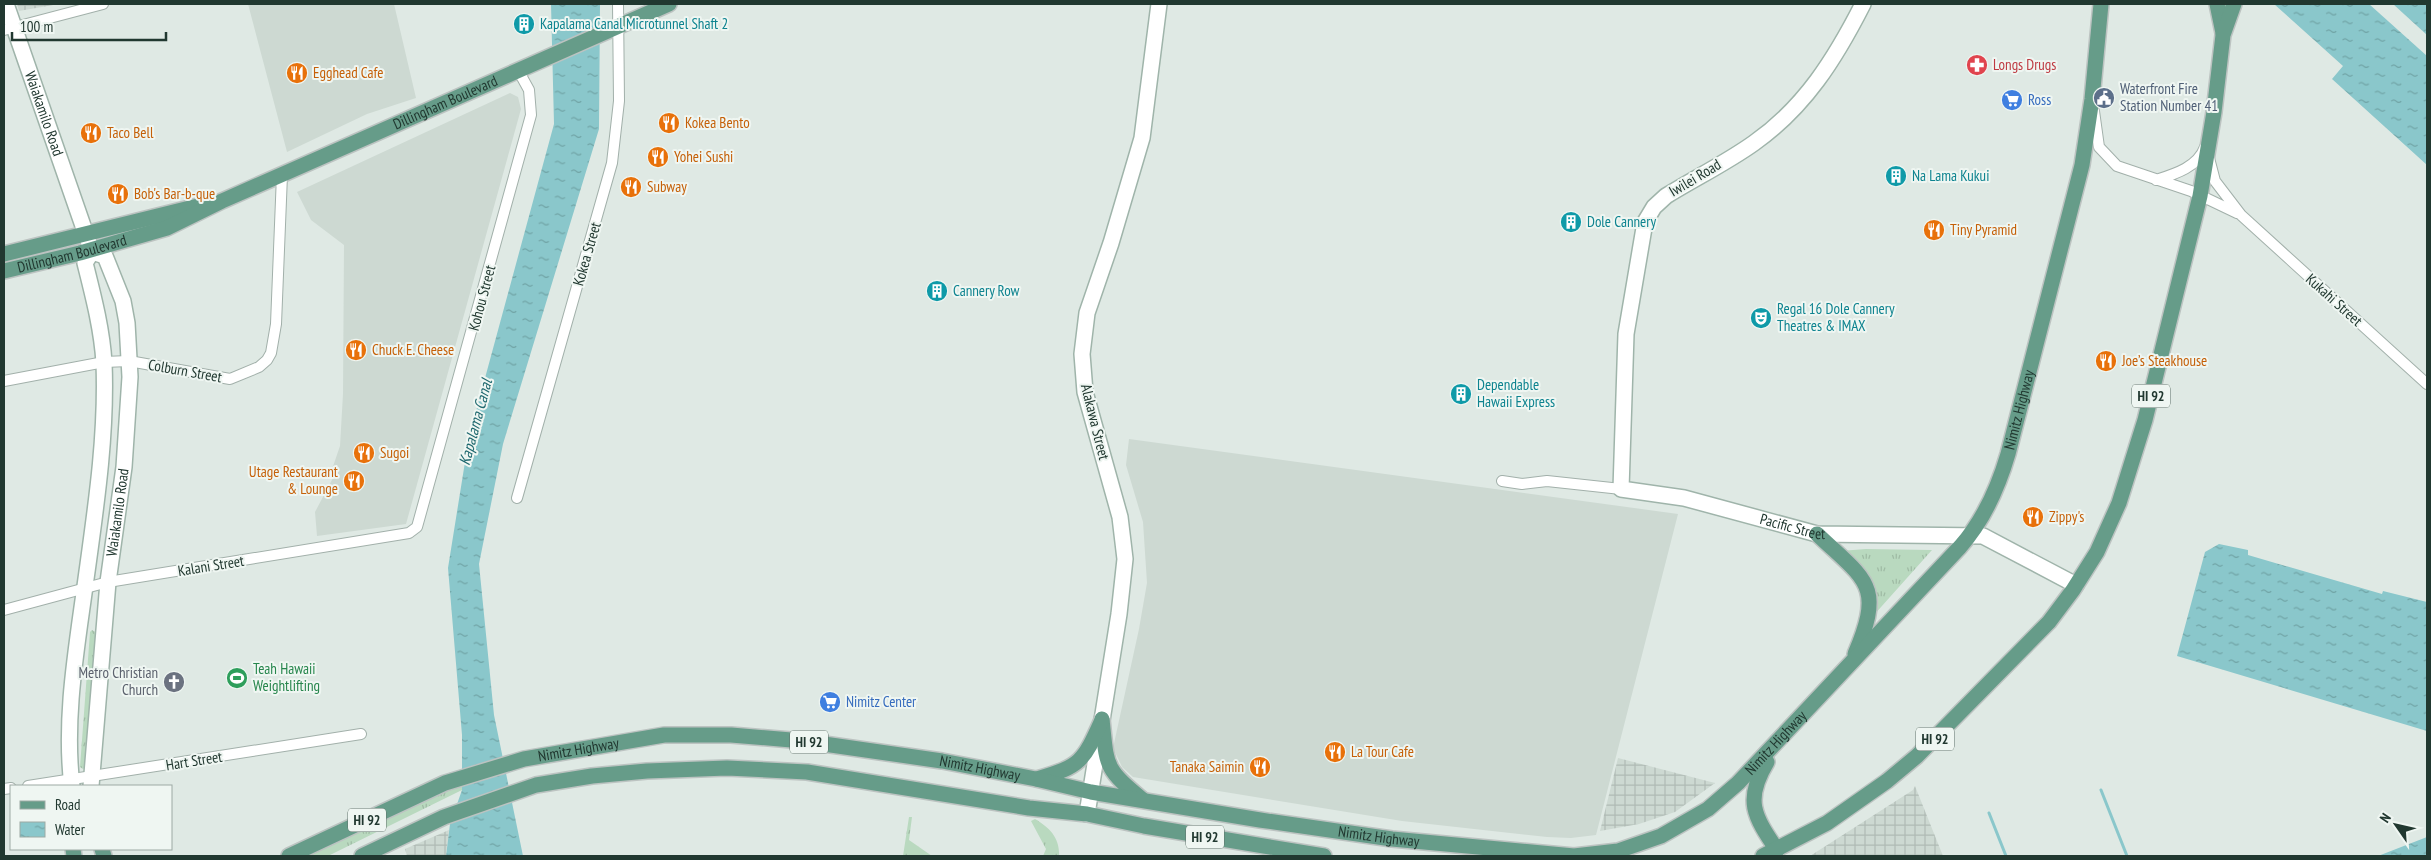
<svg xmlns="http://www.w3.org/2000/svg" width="2431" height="860" viewBox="0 0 2431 860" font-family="'PT Sans Narrow',sans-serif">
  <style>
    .built { fill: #cdd9d2 }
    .industrial { fill: url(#industrial-grid) }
    .grass { fill: url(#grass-tufts) }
    .water { fill: url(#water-ripples) }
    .pier { fill: #dfe9e4 }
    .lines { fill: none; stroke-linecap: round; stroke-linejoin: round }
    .stream { stroke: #8ac7cb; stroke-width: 3 }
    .street-casing { stroke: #a2b0aa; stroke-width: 12 }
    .secondary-casing { stroke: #9fb4aa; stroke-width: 18 }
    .primary-casing { stroke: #bcc3c1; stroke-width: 18 }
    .street { stroke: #fff; stroke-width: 10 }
    .secondary { stroke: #fff; stroke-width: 15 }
    .primary { stroke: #669c89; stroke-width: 15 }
    .labels { text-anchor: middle; stroke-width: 4; stroke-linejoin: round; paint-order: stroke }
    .shield { fill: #eff6f2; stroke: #5f716a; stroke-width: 1 }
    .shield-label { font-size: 14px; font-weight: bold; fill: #213830 }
    .culture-label { font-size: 15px; fill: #0d838f; stroke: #eff6f2; text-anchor: start }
    .health-label { font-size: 15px; fill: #be3a42; stroke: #eff6f2; text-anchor: start }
    .food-label { font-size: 15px; fill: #c56008; stroke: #eff6f2; text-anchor: start }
    .service-label { font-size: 15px; fill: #4e5e75; stroke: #eff6f2; text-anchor: start }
    .shop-label { font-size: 15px; fill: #366cbe; stroke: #eff6f2; text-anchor: start }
    .street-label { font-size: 15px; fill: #213830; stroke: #eff6f2 }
    .leisure-label { font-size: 15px; fill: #27864d; stroke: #eff6f2; text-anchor: start }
    .worship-label { font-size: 15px; fill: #5b616d; stroke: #eff6f2; text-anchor: end }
    .water-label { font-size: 16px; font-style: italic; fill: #20696f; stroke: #eff6f2 }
  </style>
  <defs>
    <pattern id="industrial-grid" width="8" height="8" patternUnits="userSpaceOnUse" patternTransform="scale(1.25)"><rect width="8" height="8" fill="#cdd9d2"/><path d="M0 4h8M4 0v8" fill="none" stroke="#b0bbb5"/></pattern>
    <pattern id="grass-tufts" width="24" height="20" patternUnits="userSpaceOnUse" patternTransform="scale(1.25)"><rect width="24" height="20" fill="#b9d9bf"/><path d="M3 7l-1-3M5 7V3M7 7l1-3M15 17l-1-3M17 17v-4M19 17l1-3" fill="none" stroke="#9fbba4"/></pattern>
    <pattern id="water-ripples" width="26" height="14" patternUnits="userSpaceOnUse" patternTransform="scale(1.25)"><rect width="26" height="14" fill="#8ac7cb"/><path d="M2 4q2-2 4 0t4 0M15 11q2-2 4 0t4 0" fill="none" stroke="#70a3a5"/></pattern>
  </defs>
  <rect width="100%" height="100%" fill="#dfe9e4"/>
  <path class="built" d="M248,4H394L416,98L367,114L287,152Z
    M510,93L518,97L521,109L406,524L317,536L315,512L333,478L330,475L340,446L343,394L344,245L311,220L297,192Z
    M1129,439L1678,514L1596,835L1571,838L1547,837L1402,821L1133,777L1122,767L1113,748L1139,629L1147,583L1143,522L1126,465Z"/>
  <path class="industrial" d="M17,4H59L19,11Z
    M1618,758L1715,783L1675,812L1639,824L1600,831Z
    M1915,786L1943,856H1810L1913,790Z
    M449,830L446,856H407L405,849Z"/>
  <path class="grass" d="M1866,549L1932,550L1873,616L1840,551Z
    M92,630L97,633L87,766L83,769L80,767L90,632Z
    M462,777V790L328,856H298Z
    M909,817H912L909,840L932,856H903Z
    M1035,819C1050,828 1060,838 1059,856H1043L1046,849L1031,821Z"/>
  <path class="water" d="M551,4H600L599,129L503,444L479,564L494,715L523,856H446L450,824L462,790V735L448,568L469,437L554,124Z
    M2274,4H2427V165L2332,79L2343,66Z
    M2219,544L2248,550V555L2382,594L2383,591L2427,602V731L2177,656L2205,552Z
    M2427,837V856H2378Z"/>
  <path class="pier" d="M2369,4H2393L2427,35V56Z"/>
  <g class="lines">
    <path class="stream" d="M2101,790L2127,856
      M1989,813L2006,856"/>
    <g class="street-casing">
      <path id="street" d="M4,30L103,4
        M2094,111L2099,147L2117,166L2191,191L2237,213
        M2209,158L2215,181L2241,215L2427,384
        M2156,180C2175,174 2198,167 2205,147
        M4,381L104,362L129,361L230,379L259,367L267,360L271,353L276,324L282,175
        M1502,481L1522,484L1547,481L1621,489
        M517,498L612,163L619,101L618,4
        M4,610L108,582L409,533L417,527L531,115L529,90L518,70
        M28,786L361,734
        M4,789L11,788"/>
    </g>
    <g class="secondary-casing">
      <g id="secondary">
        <path id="s1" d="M6,4L90,246"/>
        <path id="s2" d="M1863,4C1835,59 1805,107 1754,143C1726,163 1695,178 1666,196L1654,207L1645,222L1626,334L1621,489L1684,498L1817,534L1983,536L2076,585"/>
        <path d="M72,786C64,720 76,652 85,586C95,513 107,437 104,363C102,329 93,295 85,263L92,252"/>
        <path id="s3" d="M91,786L108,582L124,467L130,377L127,323L123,301L105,256L92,252"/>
        <path d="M1087,814L1119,614L1125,559L1120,517L1085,392L1082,354L1087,313L1111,243L1142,138L1159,4"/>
      </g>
    </g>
    <g class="primary-casing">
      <g id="primary">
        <path d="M2217,4L2223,33"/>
        <path d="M4,254L198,206"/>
        <path id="s4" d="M4,271L80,253L167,228L222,201L669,4"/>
        <path d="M1817,534C1865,580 1885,584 1855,654"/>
        <path d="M1102,719C1107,767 1104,768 1143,800"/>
        <path d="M1767,762C1744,800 1754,816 1777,850"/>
        <path d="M1037,779C1081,766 1083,762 1102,720"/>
        <path d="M73,849L74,856"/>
        <path d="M102,849L104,856"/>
        <path id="s5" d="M289,856L445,783L524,759L664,735H731L803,741L942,761L1036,779L1091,792L1260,820L1392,839L1574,856L1618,851L1661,836L1708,809L1738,783L1960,547C1984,520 1998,488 2008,454L2082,165L2092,99L2101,4"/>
        <path d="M362,856L444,817L536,785L592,776L647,771L727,768L807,772L1029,808L1087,814L1144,826L1324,856"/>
        <path d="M1763,856L1827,823L1887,781L1917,756L2049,622L2073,590L2097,552L2119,503L2145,420L2200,196L2214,112L2223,35L2234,4"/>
      </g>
    </g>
    <use href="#street" class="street"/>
    <use href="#secondary" class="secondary"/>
    <use href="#primary" class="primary"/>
  </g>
  <defs>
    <g id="building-disc" transform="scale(1.125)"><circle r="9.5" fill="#0f9aa8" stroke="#eff6f2"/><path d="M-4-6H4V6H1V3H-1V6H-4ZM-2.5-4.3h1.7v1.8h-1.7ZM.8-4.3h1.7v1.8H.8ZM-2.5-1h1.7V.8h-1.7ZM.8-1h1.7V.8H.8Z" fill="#fff"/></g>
    <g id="pharmacy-disc" transform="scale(1.125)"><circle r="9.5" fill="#e0444e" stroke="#eff6f2"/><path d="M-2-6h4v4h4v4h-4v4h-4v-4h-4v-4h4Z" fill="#fff"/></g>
    <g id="restaurant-disc" transform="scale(1.125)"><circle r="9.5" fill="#e8710a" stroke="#eff6f2"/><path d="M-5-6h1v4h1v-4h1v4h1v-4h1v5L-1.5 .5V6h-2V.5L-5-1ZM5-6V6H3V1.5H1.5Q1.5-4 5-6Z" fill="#fff"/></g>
    <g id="civic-disc" transform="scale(1.125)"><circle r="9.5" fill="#5c6f8a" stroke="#eff6f2"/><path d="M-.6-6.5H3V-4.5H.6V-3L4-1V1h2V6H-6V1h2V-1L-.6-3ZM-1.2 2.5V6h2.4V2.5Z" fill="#fff"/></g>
    <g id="supermarket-disc" transform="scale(1.125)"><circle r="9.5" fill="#3f7fe0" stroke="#eff6f2"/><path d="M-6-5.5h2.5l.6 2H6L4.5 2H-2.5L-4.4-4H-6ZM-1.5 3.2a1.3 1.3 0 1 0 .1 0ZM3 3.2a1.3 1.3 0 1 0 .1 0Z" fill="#fff"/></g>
    <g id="theatre-disc" transform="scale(1.125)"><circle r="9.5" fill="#0f9aa8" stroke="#eff6f2"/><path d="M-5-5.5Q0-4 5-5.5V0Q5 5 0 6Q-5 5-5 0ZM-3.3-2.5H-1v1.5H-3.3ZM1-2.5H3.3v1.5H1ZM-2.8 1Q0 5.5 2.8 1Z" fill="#fff"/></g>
    <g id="stadium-disc" transform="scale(1.125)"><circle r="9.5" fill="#2e9e5b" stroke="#eff6f2"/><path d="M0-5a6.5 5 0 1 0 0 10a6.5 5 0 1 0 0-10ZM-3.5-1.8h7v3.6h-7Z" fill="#fff"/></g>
    <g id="church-disc" transform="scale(1.125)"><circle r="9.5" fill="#6b7280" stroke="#eff6f2"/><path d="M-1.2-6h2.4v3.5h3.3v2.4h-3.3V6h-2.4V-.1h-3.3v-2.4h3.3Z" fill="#fff"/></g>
  </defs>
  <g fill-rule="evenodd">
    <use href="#building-disc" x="524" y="24"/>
    <use href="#pharmacy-disc" x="1977" y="65"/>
    <use href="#restaurant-disc" x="297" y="73"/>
    <use href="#civic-disc" x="2104" y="98"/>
    <use href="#supermarket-disc" x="2012" y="100"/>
    <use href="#restaurant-disc" x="669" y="123"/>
    <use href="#restaurant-disc" x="91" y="133"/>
    <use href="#restaurant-disc" x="658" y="157"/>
    <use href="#building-disc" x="1896" y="176"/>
    <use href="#restaurant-disc" x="631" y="187"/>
    <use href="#restaurant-disc" x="118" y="194"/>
    <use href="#building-disc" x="1571" y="222"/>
    <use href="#restaurant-disc" x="1934" y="230"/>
    <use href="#building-disc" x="937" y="291"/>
    <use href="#theatre-disc" x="1761" y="318"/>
    <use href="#restaurant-disc" x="356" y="350"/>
    <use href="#restaurant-disc" x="2106" y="361"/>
    <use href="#building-disc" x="1461" y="394"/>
    <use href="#restaurant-disc" x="364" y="453"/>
    <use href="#restaurant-disc" x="354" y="481"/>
    <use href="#restaurant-disc" x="2033" y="517"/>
    <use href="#stadium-disc" x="237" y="678"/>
    <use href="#church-disc" x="174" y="682"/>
    <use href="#supermarket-disc" x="830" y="702"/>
    <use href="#restaurant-disc" x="1335" y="752"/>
    <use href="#restaurant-disc" x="1260" y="767"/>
  </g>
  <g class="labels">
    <g class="shield">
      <rect x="2132" y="384.5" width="38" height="23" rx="4"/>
      <rect x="1916" y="727.5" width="38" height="23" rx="4"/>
      <rect x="790" y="730.5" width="38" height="23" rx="4"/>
      <rect x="348" y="808.5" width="38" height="23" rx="4"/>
      <rect x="1186" y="825.5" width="38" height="23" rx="4"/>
    </g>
    <g class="shield-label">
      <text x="2151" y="401">HI 92</text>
      <text x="1935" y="744">HI 92</text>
      <text x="809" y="747">HI 92</text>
      <text x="367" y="825">HI 92</text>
      <text x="1205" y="842">HI 92</text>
    </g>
    <g class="culture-label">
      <text x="540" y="29">Kapalama Canal Microtunnel Shaft 2</text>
      <text x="1912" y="181">Na Lama Kukui</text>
      <text x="1587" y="227">Dole Cannery</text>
      <text x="953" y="296">Cannery Row</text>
      <text x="1777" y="314">Regal 16 Dole Cannery<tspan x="1777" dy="17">Theatres &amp; IMAX</tspan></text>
      <text x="1477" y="390">Dependable<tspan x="1477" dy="17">Hawaii Express</tspan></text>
    </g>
    <g class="health-label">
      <text x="1993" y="70">Longs Drugs</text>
    </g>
    <g class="food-label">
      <text x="313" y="78">Egghead Cafe</text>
      <text x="685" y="128">Kokea Bento</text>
      <text x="107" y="138">Taco Bell</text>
      <text x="674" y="162">Yohei Sushi</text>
      <text x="647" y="192">Subway</text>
      <text x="134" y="199">Bob's Bar-b-que</text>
      <text x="1950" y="235">Tiny Pyramid</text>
      <text x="372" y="355">Chuck E. Cheese</text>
      <text x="2122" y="366">Joe’s Steakhouse</text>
      <text x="380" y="458">Sugoi</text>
      <text x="338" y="477" text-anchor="end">Utage Restaurant<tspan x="338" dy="17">&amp; Lounge</tspan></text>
      <text x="2049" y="522">Zippy's</text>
      <text x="1351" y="757">La Tour Cafe</text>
      <text x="1244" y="772" text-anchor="end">Tanaka Saimin</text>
    </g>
    <g class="service-label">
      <text x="2120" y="94">Waterfront Fire<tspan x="2120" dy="17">Station Number 41</tspan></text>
    </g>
    <g class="shop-label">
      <text x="2028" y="105">Ross</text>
      <text x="846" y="707">Nimitz Center</text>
    </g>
    <g class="street-label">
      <text dy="5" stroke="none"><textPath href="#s4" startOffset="474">Dillingham Boulevard</textPath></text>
      <text dy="5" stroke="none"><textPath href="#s1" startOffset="116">Waiakamilo Road</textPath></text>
      <text transform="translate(1695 178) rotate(-31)" y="5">Iwilei Road</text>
      <text dy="5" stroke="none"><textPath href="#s4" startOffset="70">Dillingham Boulevard</textPath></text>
      <text transform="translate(587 254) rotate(-74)" y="5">Kokea Street</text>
      <text transform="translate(482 298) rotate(-75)" y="5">Kohou Street</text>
      <text transform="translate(2334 300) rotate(42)" y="5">Kukahi Street</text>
      <text transform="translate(185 371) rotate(10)" y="5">Colburn Street</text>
      <text dy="5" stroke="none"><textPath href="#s5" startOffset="1975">Nimitz Highway</textPath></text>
      <text transform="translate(1095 422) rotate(76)" y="5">Alakawa Street</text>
      <text dy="5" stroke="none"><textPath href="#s3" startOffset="275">Waiakamilo Road</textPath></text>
      <text dy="5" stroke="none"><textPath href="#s2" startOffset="760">Pacific Street</textPath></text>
      <text transform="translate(211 566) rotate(-9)" y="5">Kalani Street</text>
      <text dy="5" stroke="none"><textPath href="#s5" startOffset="1555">Nimitz Highway</textPath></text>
      <text dy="5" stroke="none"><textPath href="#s5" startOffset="310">Nimitz Highway</textPath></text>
      <text transform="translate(194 761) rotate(-9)" y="5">Hart Street</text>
      <text dy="5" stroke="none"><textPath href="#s5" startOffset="715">Nimitz Highway</textPath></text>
      <text dy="5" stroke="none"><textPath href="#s5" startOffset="1120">Nimitz Highway</textPath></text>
    </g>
    <g class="leisure-label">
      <text x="253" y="674">Teah Hawaii<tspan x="253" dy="17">Weightlifting</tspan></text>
    </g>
    <g class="worship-label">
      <text x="158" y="678">Metro Christian<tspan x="158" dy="17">Church</tspan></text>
    </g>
    <g class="water-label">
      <text transform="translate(475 422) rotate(-75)" y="6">Kapalama Canal</text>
    </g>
  </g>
  <rect width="2431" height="860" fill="none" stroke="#213830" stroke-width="10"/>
  <rect x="10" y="785" width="162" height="65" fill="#eff6f2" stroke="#9daaa4"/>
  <rect x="20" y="801" width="25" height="8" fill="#669c89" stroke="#9daaa4"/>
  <text x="55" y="810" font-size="15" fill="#213830">Road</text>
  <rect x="20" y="822" width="25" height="15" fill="url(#water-ripples)" stroke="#9daaa4"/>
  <text x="55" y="835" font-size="15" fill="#213830">Water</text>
  <g transform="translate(2396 825) rotate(304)" stroke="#eff6f2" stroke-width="4" paint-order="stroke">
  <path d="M0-4L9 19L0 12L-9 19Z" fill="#213830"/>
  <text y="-8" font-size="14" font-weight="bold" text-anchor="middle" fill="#213830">N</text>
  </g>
  <path d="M12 32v8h154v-8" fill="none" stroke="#213830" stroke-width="2.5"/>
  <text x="20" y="32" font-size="15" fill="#213830" stroke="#eff6f2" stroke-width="4" paint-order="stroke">100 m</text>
</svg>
